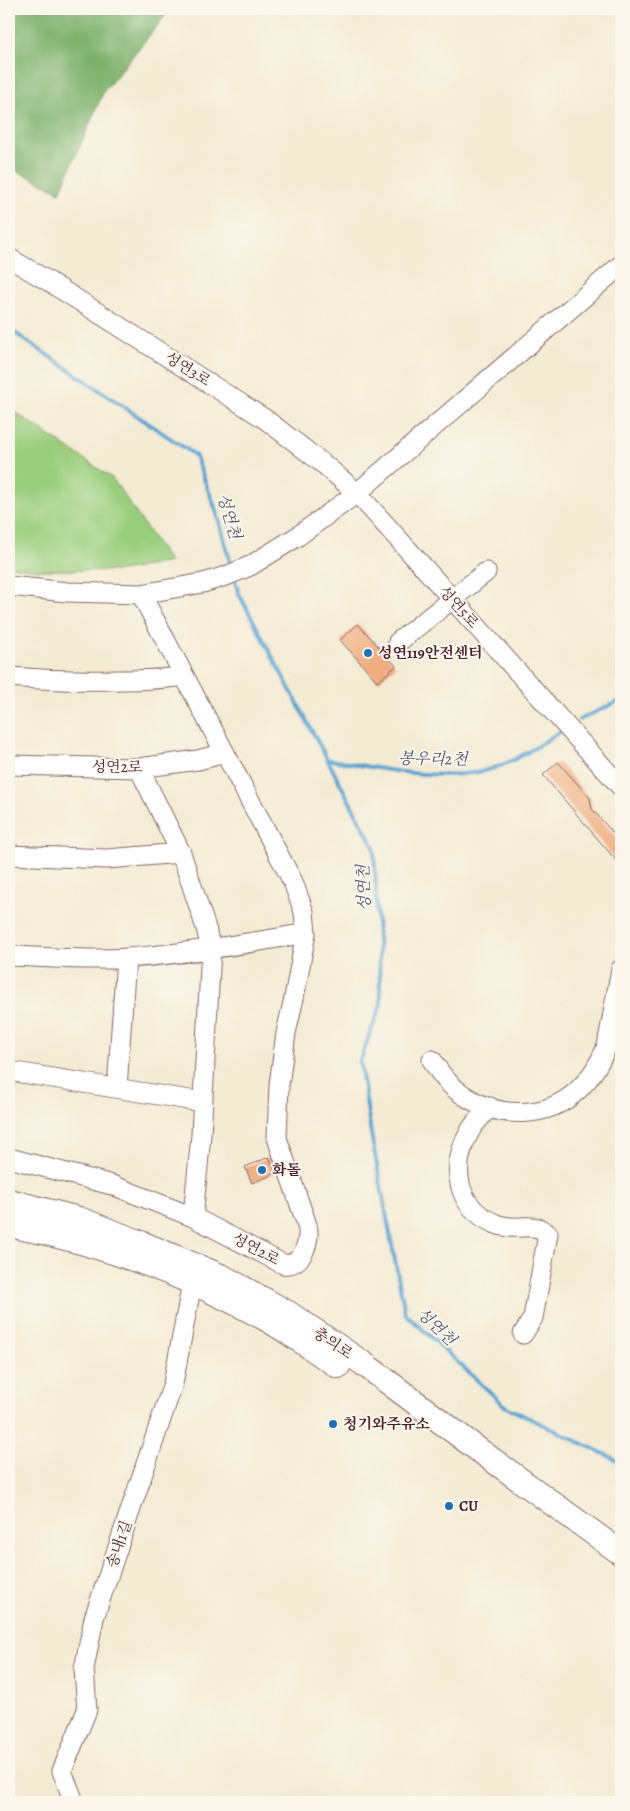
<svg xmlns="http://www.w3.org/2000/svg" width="630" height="1811" viewBox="0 0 630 1811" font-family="Alegreya,'Noto Serif KR',serif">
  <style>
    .green { fill: #9acd7d; stroke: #727654 }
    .forest { fill: #7bb06c; stroke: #62684c }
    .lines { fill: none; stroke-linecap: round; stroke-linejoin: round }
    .stream { stroke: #58a2cf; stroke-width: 4 }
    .building { fill: #f0ad82 }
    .minor-casing { stroke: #856666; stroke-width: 21 }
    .major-casing { stroke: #856666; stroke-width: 26 }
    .minor { stroke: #fff; stroke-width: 19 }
    .major { stroke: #fff; stroke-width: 24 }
    .poi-dot { fill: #1f6fb2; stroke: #fbf7ec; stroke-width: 2 }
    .labels { text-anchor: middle; stroke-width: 4; stroke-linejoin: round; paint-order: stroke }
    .street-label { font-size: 15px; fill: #4a1f2b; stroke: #fbf7ec }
    .poi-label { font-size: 15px; font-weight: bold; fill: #4a1f2b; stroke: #fbf7ec; text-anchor: start }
    .water-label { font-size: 16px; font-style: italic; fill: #50536d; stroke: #fbf7ec }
  </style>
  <rect width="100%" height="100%" fill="#fbf7ec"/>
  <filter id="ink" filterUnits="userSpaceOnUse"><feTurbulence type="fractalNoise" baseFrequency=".02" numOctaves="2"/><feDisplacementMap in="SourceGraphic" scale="10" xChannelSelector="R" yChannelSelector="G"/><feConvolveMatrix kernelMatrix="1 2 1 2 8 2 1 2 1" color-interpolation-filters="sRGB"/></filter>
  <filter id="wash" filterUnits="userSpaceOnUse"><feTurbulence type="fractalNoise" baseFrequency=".0096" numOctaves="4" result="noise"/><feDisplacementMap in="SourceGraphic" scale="20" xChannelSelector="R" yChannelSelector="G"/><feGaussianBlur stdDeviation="1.12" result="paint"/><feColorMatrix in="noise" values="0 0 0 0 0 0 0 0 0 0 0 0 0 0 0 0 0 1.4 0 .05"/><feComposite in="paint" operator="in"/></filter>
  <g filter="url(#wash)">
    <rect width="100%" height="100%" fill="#f3ebd4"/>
    <path class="green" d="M9,408L112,478L170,562L122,571L39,570L9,566Z"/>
    <path class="forest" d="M9,9H171L104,91L60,192L9,167Z"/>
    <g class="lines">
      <path class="stream" d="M9,329L195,455L217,513L232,569
        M234,578L239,594L374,847L381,1004L360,1061L371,1134L405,1313L506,1407L621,1462
        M579,720L621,700
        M327,759C374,768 448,784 494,768C518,760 539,745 561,731"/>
    </g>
    <g id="blocks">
      <path class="building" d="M358,624L396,666L378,682L340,640Z
        M558,762L590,798L592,809L621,842V866L543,775Z
        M269,1157L276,1173L252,1183L245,1167Z"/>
    </g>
  </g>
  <g filter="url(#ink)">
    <use href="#blocks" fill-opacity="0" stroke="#856666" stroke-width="1"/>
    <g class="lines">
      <g class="minor-casing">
        <path id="minor" d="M9,258L48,281L265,419L326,466L357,493L621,787
          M9,586L67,592L141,594L203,583L226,576L250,566L298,536L357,493L621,265
          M398,642L486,572
          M9,677C45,680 81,681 118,680C140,680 162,680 184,676
          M9,765L139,768L198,760L225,753
          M139,768L181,853L206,928L211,950L201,1135L193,1217
          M9,855L107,859L181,853
          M9,956C48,957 88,961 127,958C187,954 246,944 306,933
          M432,1060C440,1074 450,1087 465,1096C499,1119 548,1119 578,1090C591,1078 600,1063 607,1046L621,969
          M9,1071L202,1102
          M117,1088L126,958
          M490,1107C483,1114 475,1122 470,1131C450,1166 455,1207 496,1224C512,1231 526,1224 538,1228C541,1229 545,1232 548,1234L533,1318L523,1334
          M9,1158L112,1185L193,1217L283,1264C303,1267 311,1240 307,1225L277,1138L279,1085L286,1033L294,998L306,933L304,912L293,882L141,594
          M74,1802L62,1771L87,1710L84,1669L94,1618L173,1384L192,1283"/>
      </g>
      <g class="major-casing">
        <path id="major" d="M9,1201L79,1219L141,1243L223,1277L288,1313L364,1364L476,1448L621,1553
          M9,1225C99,1242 188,1276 268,1320C292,1334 315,1351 338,1366"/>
      </g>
      <use href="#minor" class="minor"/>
      <use href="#major" class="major"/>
    </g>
  </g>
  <g class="poi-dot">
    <circle cx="368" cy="653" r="5"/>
    <circle cx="262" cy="1170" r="5"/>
    <circle cx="333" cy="1424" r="5"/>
    <circle cx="449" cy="1506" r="5"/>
  </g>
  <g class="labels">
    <g class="street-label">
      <text transform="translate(188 369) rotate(32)" y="5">성연3로</text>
      <text transform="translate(459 607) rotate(48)" y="5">성연5로</text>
      <text x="117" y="772">성연2로</text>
      <text transform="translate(256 1249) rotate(28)" y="5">성연2로</text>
      <text transform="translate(333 1343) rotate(34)" y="5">충의로</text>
      <text transform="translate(119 1544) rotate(-71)" y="5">송내1길</text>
    </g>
    <g class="poi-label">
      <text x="378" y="658">성연119안전센터</text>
      <text x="272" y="1175">화돌</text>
      <text x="343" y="1429">청기와주유소</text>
      <text x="459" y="1511">CU</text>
    </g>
    <g class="water-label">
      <text transform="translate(230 516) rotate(73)" y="6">성연천</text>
      <text transform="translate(433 758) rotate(1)" y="6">봉우리2천</text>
      <text transform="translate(363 888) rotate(-92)" y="6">성연천</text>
      <text transform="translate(437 1326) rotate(43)" y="6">성연천</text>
    </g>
  </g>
  <rect width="630" height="1811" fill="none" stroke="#fbf7ec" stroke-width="30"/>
</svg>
